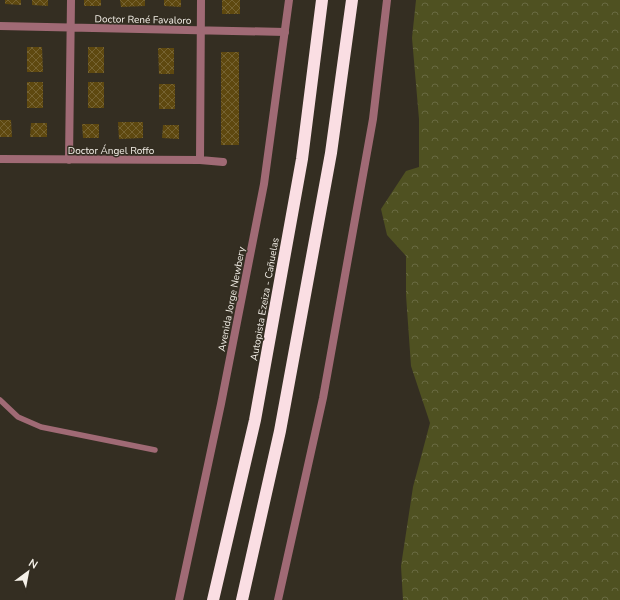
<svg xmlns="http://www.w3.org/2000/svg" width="620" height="600" viewBox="0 0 620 600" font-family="'Nunito Sans',sans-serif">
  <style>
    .forest { fill: url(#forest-crowns) }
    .building { fill: url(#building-cross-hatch) }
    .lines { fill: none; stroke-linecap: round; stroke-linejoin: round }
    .service { stroke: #a06a75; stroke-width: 5.5 }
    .minor { stroke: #a06a75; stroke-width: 8 }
    .tertiary { stroke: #a06a75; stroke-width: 8 }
    .motorway { stroke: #fadee3; stroke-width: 12 }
    .labels { text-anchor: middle; stroke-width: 3; stroke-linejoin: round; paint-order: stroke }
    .street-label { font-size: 10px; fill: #f5f1e9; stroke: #342e22 }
  </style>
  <defs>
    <pattern id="forest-crowns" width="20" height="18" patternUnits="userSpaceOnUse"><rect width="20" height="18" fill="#4f5121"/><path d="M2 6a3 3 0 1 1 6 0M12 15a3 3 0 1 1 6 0" fill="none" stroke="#696a41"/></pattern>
    <pattern id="building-cross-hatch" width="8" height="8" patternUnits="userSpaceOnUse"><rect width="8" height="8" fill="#5e480f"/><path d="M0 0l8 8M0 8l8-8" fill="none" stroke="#766332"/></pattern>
  </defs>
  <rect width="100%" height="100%" fill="#342e22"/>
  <path class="forest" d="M416,0H620V600H403L401,566L413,487L430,423L411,366L406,295V256L387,235L381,209L406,171L419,167V119L412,38Z"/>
  <path class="building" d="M5,0H21V5L5,4Z
    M32,0H48V6L32,5Z
    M84,0H101V6H84Z
    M120,0H145V6L121,7Z
    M164,0H181V7L164,6Z
    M222,0H240V14H222Z
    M27,47H42L43,72H27Z
    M88,47H104V73H88Z
    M158,48H174V74H159Z
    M221,52H239V145H221Z
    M27,82H43V108H27Z
    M88,82H104V108H88Z
    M159,84H175V109H159Z
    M0,120H11L12,137H0Z
    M118,122H143V138L119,139Z
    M31,123H47V137H30Z
    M82,124H99V138H83Z
    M163,125H179V139L162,138Z"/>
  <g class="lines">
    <path class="service" d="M0,400L18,417L41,427L155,450"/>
    <path class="minor" d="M0,26L285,32
      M0,159L200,160L223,162
      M69,160L71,0
      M200,160L201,0"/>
    <path class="tertiary" d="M179,600L221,404L264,184L289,0
      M278,600L323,398L373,119L387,0"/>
    <path class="motorway" d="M213,600L255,420L302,159L322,0
      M242,600L280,431L331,153L352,0"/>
  </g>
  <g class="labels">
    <g class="street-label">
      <text transform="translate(143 19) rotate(1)" y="4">Doctor René Favaloro</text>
      <text x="111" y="154">Doctor Ángel Roffo</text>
      <text transform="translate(231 299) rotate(-79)" y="4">Avenida Jorge Newbery</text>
      <text transform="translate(264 299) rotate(-80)" y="4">Autopista Ezeiza - Cañuelas</text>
    </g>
  </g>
  <g transform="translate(28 572) rotate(32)" stroke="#342e22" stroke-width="3" paint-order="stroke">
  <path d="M0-3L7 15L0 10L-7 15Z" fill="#f5f1e9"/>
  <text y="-6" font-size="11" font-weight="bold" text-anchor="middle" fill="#f5f1e9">N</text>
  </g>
</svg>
